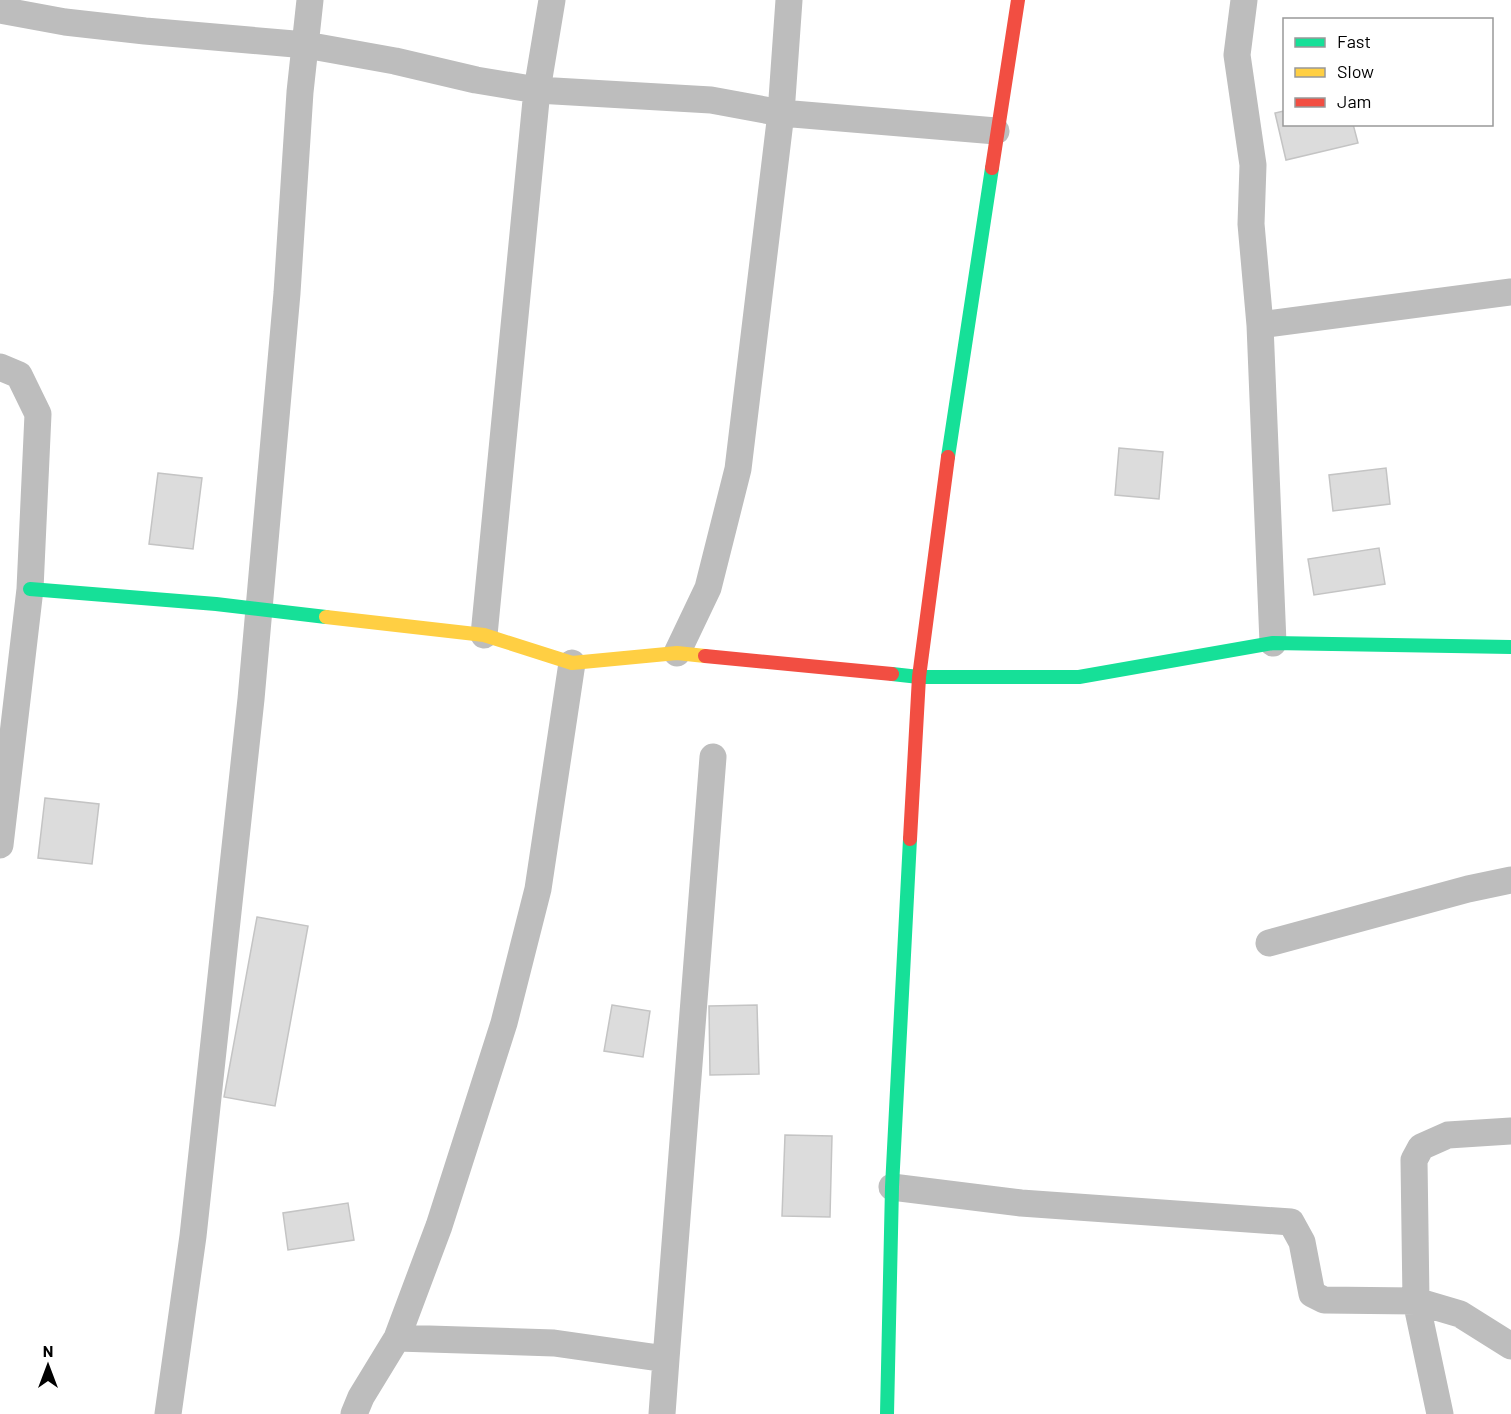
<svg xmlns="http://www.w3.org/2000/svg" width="1511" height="1414" viewBox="0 0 1511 1414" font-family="Barlow,sans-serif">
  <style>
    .building { fill: #dcdcdc; stroke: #c4c4c4; stroke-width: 1.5 }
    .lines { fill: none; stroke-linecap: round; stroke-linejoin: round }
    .street { stroke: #bdbdbd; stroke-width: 27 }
    .fast { stroke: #16e098; stroke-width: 14 }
    .slow { stroke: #ffcf43; stroke-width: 14 }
    .jam { stroke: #f24e42; stroke-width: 14 }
  </style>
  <rect width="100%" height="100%" fill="#fff"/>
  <path class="building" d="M1284,111V124H1353L1358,143L1286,160L1275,113Z
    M1119,448L1163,452L1159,499L1115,495Z
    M1386,468L1390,504L1333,511L1329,475Z
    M158,473L202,478L193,549L149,544Z
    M1379,548L1385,584L1314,595L1308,559Z
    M45,798L99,804L92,864L38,858Z
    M257,917L308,926L275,1106L224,1097Z
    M612,1005L650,1011L643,1057L604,1051Z
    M757,1005L759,1074L710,1075L709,1006Z
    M785,1135L832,1136L830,1217L782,1216Z
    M348,1203L354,1240L288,1250L283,1213Z"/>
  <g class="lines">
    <path class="street" d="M1244,0L1237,55L1253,165L1251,224L1260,325L1273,643
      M0,10L65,22L145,31L306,45L395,61L476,80L537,90L711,100L781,113L996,131
      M1260,325L1511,292
      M0,367L19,375L38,414L30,589L0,845
      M484,635L537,90L552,0
      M677,653L708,588L738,469L781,113L789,0
      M1269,943L1468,889L1511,880
      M892,1187L1021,1203L1291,1222L1302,1242L1312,1294L1324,1300L1416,1301L1460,1314L1511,1346
      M397,1338L554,1343L666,1359L662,1414
      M666,1359L713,757
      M168,1414L193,1236L251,699L287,293L300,92L310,0
      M354,1414L361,1397L397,1338L439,1226L504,1023L538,889L572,663
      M1440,1414L1416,1301L1414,1160L1421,1147L1448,1135L1511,1131"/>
    <path class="fast" d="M948,457L992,168
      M30,589L216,604L326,617
      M892,674L919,677H1079L1273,643L1511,647
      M887,1414L892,1187L910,839"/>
    <path class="slow" d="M326,617L484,635L572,663L677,653L705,656"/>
    <path class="jam" d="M992,168L1018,0
      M705,656L892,674
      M910,839L919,677L948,457"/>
  </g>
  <rect x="1283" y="18" width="210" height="108" fill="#ffffff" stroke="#999999" stroke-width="1.5"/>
  <rect x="1295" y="38" width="30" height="9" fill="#16e098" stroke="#999999" stroke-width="1.5"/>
  <text x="1337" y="48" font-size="18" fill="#000000">Fast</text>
  <rect x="1295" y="68" width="30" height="9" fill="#ffcf43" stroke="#999999" stroke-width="1.5"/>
  <text x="1337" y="78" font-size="18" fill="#000000">Slow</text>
  <rect x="1295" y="98" width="30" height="9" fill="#f24e42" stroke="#999999" stroke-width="1.5"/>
  <text x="1337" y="108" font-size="18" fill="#000000">Jam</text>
  <g transform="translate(48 1366)" stroke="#ffffff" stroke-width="4.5" paint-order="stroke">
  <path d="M0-4.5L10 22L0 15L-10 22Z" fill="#000000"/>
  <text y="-9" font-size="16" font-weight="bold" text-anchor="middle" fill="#000000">N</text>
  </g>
</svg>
